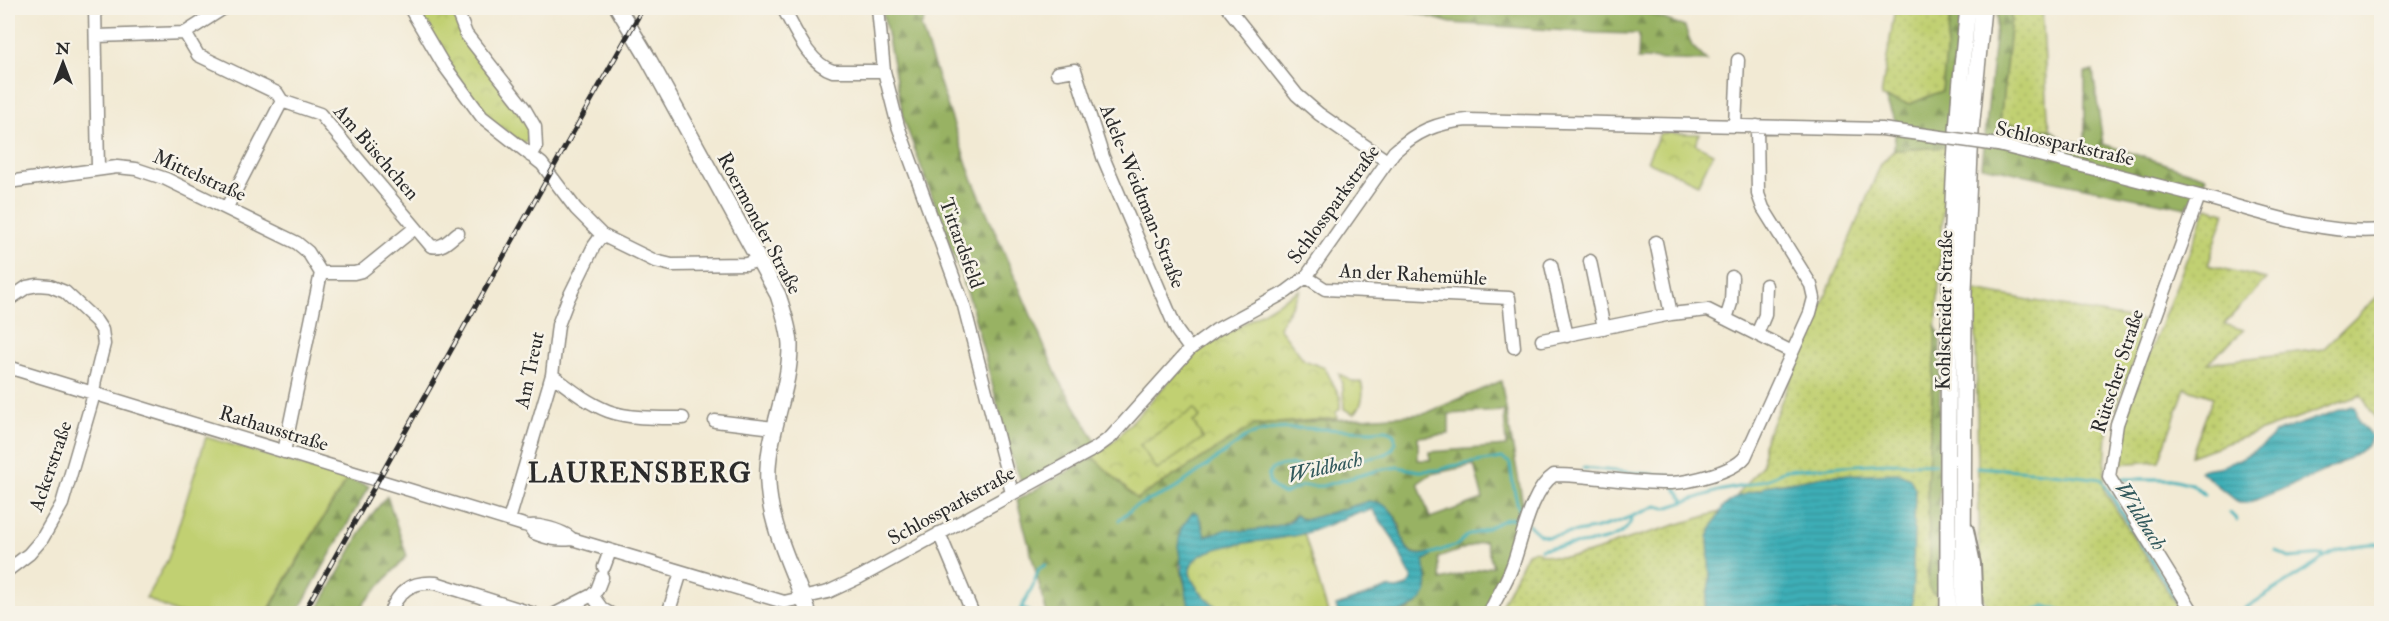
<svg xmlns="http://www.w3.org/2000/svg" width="2389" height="621" viewBox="0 0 2389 621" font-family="'IM FELL Double Pica',serif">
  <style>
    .grass { fill: url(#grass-dots); stroke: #767e4e; stroke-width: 1.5 }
    .forest { fill: url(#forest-firs); stroke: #626e48; stroke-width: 1.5; fill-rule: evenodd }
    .park { fill: url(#park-crowns); stroke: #767e4e; stroke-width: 1.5 }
    .garden { fill: #c1d072; stroke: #767e4e; stroke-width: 1.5 }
    .water { fill: url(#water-rules); stroke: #346d71; stroke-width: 1.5 }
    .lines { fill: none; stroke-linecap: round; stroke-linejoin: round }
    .stream { stroke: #3eafb7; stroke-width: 3 }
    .minor-casing { stroke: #8e8a80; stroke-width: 15 }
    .major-casing { stroke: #8e8a80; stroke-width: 18 }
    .highway-casing { stroke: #8e8a80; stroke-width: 20 }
    .minor { stroke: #fff; stroke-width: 12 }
    .major { stroke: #fff; stroke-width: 15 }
    .highway { stroke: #fff; stroke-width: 16 }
    .rail-casing { stroke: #2b2b2b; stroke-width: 5 }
    .rail { stroke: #f7f3e8; stroke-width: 3; stroke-dasharray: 9; stroke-linecap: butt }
    .minor-bridge-casing { stroke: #8e8a80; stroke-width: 15; stroke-linecap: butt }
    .minor-bridge { stroke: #fff; stroke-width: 12 }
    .labels { text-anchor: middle; stroke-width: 5; stroke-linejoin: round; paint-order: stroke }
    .street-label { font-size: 20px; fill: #2b2b2b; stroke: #f7f3e8 }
    .water-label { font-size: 21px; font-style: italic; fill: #32595c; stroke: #f7f3e8 }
    .district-label { font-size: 26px; font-weight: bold; letter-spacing: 1.5px; fill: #2b2b2b; stroke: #f7f3e8 }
  </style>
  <defs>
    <pattern id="grass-dots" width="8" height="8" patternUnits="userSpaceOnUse" patternTransform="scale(1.5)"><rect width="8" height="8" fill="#c1d072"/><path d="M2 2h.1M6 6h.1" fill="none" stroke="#a6b363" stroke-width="1.8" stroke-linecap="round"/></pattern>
    <pattern id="forest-firs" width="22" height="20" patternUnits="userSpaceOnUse" patternTransform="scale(1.5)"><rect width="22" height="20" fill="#98b264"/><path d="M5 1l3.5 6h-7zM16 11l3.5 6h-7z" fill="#7c9153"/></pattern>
    <pattern id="park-crowns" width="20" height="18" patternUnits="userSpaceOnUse" patternTransform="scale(1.5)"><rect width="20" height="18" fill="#c1d072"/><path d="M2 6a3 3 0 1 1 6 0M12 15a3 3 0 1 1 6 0" fill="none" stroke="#a6b363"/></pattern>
    <pattern id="water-rules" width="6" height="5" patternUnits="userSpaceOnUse" patternTransform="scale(1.5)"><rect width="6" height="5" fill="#3eafb7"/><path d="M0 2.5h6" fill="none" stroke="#348f95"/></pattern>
  </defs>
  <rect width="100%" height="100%" fill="#f7f3e8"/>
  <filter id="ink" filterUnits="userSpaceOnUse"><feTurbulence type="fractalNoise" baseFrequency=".0167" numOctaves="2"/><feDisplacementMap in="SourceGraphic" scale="12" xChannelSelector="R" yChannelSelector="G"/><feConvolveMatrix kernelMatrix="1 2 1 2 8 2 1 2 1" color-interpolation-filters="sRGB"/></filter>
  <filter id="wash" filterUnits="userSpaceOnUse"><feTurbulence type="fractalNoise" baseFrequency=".008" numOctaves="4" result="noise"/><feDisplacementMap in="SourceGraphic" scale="24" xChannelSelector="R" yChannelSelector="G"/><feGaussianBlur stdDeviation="1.35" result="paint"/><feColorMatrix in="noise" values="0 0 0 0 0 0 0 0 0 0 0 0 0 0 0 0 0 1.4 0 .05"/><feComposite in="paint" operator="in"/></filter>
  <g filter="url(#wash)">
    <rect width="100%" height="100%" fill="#f2ead4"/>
    <path class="grass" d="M1895,8H1951L1942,91L1910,104L1881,97Z
      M2012,8H2042L2048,116L2051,130L2000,122Z
      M1947,147L1927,486L1930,556L1927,572L1932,593L1937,594V613H1891L1831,475L1765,486L1762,489L1736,497L1763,464V445L1881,164L1894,150Z
      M2207,207L2225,212L2208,265L2266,279L2224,324L2244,330L2208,363L2323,349L2381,293V427L2361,395L2191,456L2213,397L2185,388L2159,461L2116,464L2121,427Z
      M1975,290L2149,322L2107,431L2104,490L2181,613H1988V606L1980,591Z
      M1720,512L1708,537L1710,579L1704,613L1497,614L1527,553L1535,550C1555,565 1597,553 1618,542Z"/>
    <path class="forest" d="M882,8H929L921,27L970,173L1057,376L1096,442L1022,483L1011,456L970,300L904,120Z
      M1402,8H1644L1649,13L1685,27L1692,46L1707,61L1638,59L1639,34L1596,33L1451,23L1405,10Z
      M1951,8H1962L1947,147L1894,150L1896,123L1885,98L1910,104L1942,91Z
      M1998,8H2012L2000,122L2051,130L2066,140L2085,144V73L2093,71L2103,144L2206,177L2186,208L1982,166Z
      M1936,328L1940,334L1939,580L1937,594L1932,593L1928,586L1930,556L1927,486Z
      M1501,381L1524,510L1507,568L1484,613H1398L1411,609L1424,561L1430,556L1429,553C1408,559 1401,542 1400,524L1369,501L1309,519L1292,517C1279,533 1226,531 1204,536L1202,522L1179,565L1188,595L1190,613L1047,614L1017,500L1093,457L1137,499L1254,425L1424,414ZM1504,411L1506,446L1430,452V460H1418V437L1449,434V414ZM1474,465L1483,499L1430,518L1418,483L1431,474ZM1485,541L1493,566L1441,580L1438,558Z
      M347,479L369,486L297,613L267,614C293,568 320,524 347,479Z
      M387,496L407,556L364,603L359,613H316L369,518Z"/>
    <path class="park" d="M415,8H451L531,131L527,141L522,143L484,115L447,62Z
      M1660,133L1700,134L1695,144L1713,153L1698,184L1647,161Z
      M1301,289L1279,327L1304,360L1325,368L1340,397V409L1336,412L1337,418L1254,425L1137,499L1093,457L1115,440L1195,353Z
      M1339,374C1348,377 1351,384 1361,382C1365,393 1362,407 1354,414L1344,409L1343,388Z
      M1304,533L1328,613H1220V610C1131,538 1264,545 1304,533Z"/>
    <path class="garden" d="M1194,409L1200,417L1193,422L1203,438L1157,470L1140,445Z
      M206,437L347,479C320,523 291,568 267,613H177L146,598L168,559Z"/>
    <path class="water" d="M2351,406L2356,408C2357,413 2357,418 2359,422C2362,428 2373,434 2370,441C2365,458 2268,495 2248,503H2239L2200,471C2207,467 2211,468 2218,467C2231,465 2269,445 2274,433Z
      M1899,473L1910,478L1915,489L1912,613H1704L1710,579L1708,537L1712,527L1723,507L1736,497L1762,489L1765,486L1831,475Z
      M1369,501C1415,503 1387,566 1430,553L1431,556L1424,561C1425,571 1430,584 1426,593C1413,621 1364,614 1338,613L1336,606L1388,588L1397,589L1407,586L1412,579L1392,537L1372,509L1363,513L1362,511C1340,519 1318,531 1294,536C1251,545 1136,543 1220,610V613H1190L1178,546L1181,528L1193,512L1198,513L1205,536L1228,529L1245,531L1263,529L1288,523L1296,515L1301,519H1309Z"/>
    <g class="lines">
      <path class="stream" d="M2368,437L2379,435L2382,438
        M1977,467L2044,472L2101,479L2185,614
        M1583,468L1671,476L1672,478
        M2114,479H2172L2192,484L2205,495
        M1675,487L1685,502
        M2230,513L2237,520
        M1119,520L1134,507L1173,490L1249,435L1274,429L1297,428L1372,431C1380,430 1388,428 1394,434C1395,441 1396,447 1390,451C1379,460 1362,457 1349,460C1338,463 1330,470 1318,469C1307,469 1296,464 1285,465C1262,468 1264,485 1284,494L1302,486H1322L1379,470L1398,467L1419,471L1439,470L1452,466L1502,458L1510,463C1512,482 1516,501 1522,519
        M1529,525L1540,535L1547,537L1594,529L1618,522L1657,506L1666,508L1718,491L1748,485L1771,478L1784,470L1885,463L1936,464
        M1541,549C1565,542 1626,549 1632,517
        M2276,551L2289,558L2323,555
        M1430,554L1457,545L1469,534C1488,534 1503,512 1522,520
        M1022,607L1032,614
        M2011,612L2033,611L2045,606L2069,614
        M1018,614L1033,586L1039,568L1046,565
        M2236,614L2317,563C2330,549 2363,543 2382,544"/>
    </g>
  </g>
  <g filter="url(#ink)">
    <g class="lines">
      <g class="minor-casing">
        <path id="minor" d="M95,8L98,169
          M410,8L443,64L482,117L542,164L576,209L602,235L655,261L672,265L746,264L759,260
          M456,8L466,34L524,108L535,127L536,147L531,156
          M783,8C795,29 808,63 833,71H884
          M878,8L884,71L898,126L964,306L1012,493
          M1228,8L1297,95L1319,114L1387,161
          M185,33L198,55L277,93L282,101
          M97,36L185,33L224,8
          M1057,73L1075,70L1103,157L1177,331L1190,349
          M1735,126L1738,60
          M1998,145C2068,162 2137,180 2207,198C2263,213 2322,235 2382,230
          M8,182L117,167L136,169L166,179L297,243L308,252L321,273H354L362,271L415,228
          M227,207L282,101L320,114L431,246C442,249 449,240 458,233
          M1656,242L1671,314
          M1590,261L1604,328
          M1551,265L1567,336
          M1306,277L1325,289L1509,298L1514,347
          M8,300L27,287L38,285L50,286L65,292L96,321L102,330L104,344L95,380L92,401L62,504L42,539L29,554L8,570
          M1726,319L1731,303L1732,277
          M1757,334L1765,315L1766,285
          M1542,340L1671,314L1708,310L1792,352
          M8,367L524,525C530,527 534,525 539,526C550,528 564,532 572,539L784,602L828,592L860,577L1096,448L1111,437L1190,349L1216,330L1286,292L1306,277L1394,152C1417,131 1436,123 1467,120L1882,129L1934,136
          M552,375C569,388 587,403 608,411C630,419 659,418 683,418
          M715,421L774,428
          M284,452L321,273
          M509,520L552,375L558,325L568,299L594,246L602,235
          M529,526L534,533C547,538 557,541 572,539
          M939,533L973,614
          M604,567L610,551
          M592,595L602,609L611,614
          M389,614C399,591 410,581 436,583L534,614
          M555,614L592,595L597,590L602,577
          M668,614L681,572
          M1489,614C1496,598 1506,583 1512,567C1522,541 1530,491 1554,475C1593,475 1632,484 1671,483C1690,482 1733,472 1745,457L1810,313L1814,298L1811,285L1763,208L1758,194L1757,126
          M2194,614L2109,477L2117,424L2199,196"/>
      </g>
      <g class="major-casing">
        <path id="major" d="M618,8L648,58L778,295C783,311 789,327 790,344C791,391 765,436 768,483C770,528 794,572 809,614
          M1948,614C1948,411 1945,209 1968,8
          M1963,614L1964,290L1971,131L1983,8"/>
      </g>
      <g class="highway-casing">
        <path id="highway" d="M1965,530L1972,564L1974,614"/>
      </g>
      <use href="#minor" class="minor"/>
      <use href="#major" class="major"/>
      <use href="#highway" class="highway"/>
      <g class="rail-casing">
        <path id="rail" d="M303,614L643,8"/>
      </g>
      <use href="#rail" class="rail"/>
      <g class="minor-bridge-casing">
        <path id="minor-bridge" d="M1934,136L1998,145"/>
      </g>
      <use href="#minor-bridge" class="minor-bridge"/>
    </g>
  </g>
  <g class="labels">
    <g class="street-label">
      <text transform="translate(2065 143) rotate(13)" y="7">Schlossparkstraße</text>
      <text transform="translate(377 152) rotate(49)" y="7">Am Büschchen</text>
      <text transform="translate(200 175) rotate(24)" y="7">Mittelstraße</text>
      <text transform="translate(1143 196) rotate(68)" y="7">Adele-Weidtman-Straße</text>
      <text transform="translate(1333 204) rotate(-54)" y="7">Schlossparkstraße</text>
      <text transform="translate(760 223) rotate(62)" y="7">Roermonder Straße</text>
      <text transform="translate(962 243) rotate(70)" y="7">Tittardsfeld</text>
      <text transform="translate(1413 274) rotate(3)" y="7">An der Rahemühle</text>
      <text transform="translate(1944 310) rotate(-89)" y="7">Kohlscheider Straße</text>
      <text transform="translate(529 370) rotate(-78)" y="7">Am Treut</text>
      <text transform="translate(2117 371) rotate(-72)" y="7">Rütscher Straße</text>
      <text transform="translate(274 428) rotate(17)" y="7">Rathausstraße</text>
      <text transform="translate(50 466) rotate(-71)" y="7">Ackerstraße</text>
      <text transform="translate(951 505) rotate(-29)" y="7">Schlossparkstraße</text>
    </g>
    <g class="water-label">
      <text transform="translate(1325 467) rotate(-13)" y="7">Wildbach</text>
      <text transform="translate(2141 516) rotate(58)" y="7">Wildbach</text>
    </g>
    <g class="district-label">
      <text x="640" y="482">LAURENSBERG</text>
    </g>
  </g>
  <rect width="2389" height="621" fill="none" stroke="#f7f3e8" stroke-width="30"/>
  <g transform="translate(63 63)" stroke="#f7f3e8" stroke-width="4.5" paint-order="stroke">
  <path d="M0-4.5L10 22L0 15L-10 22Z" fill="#2b2b2b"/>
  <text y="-9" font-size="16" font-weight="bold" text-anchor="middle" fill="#2b2b2b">N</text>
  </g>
</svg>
